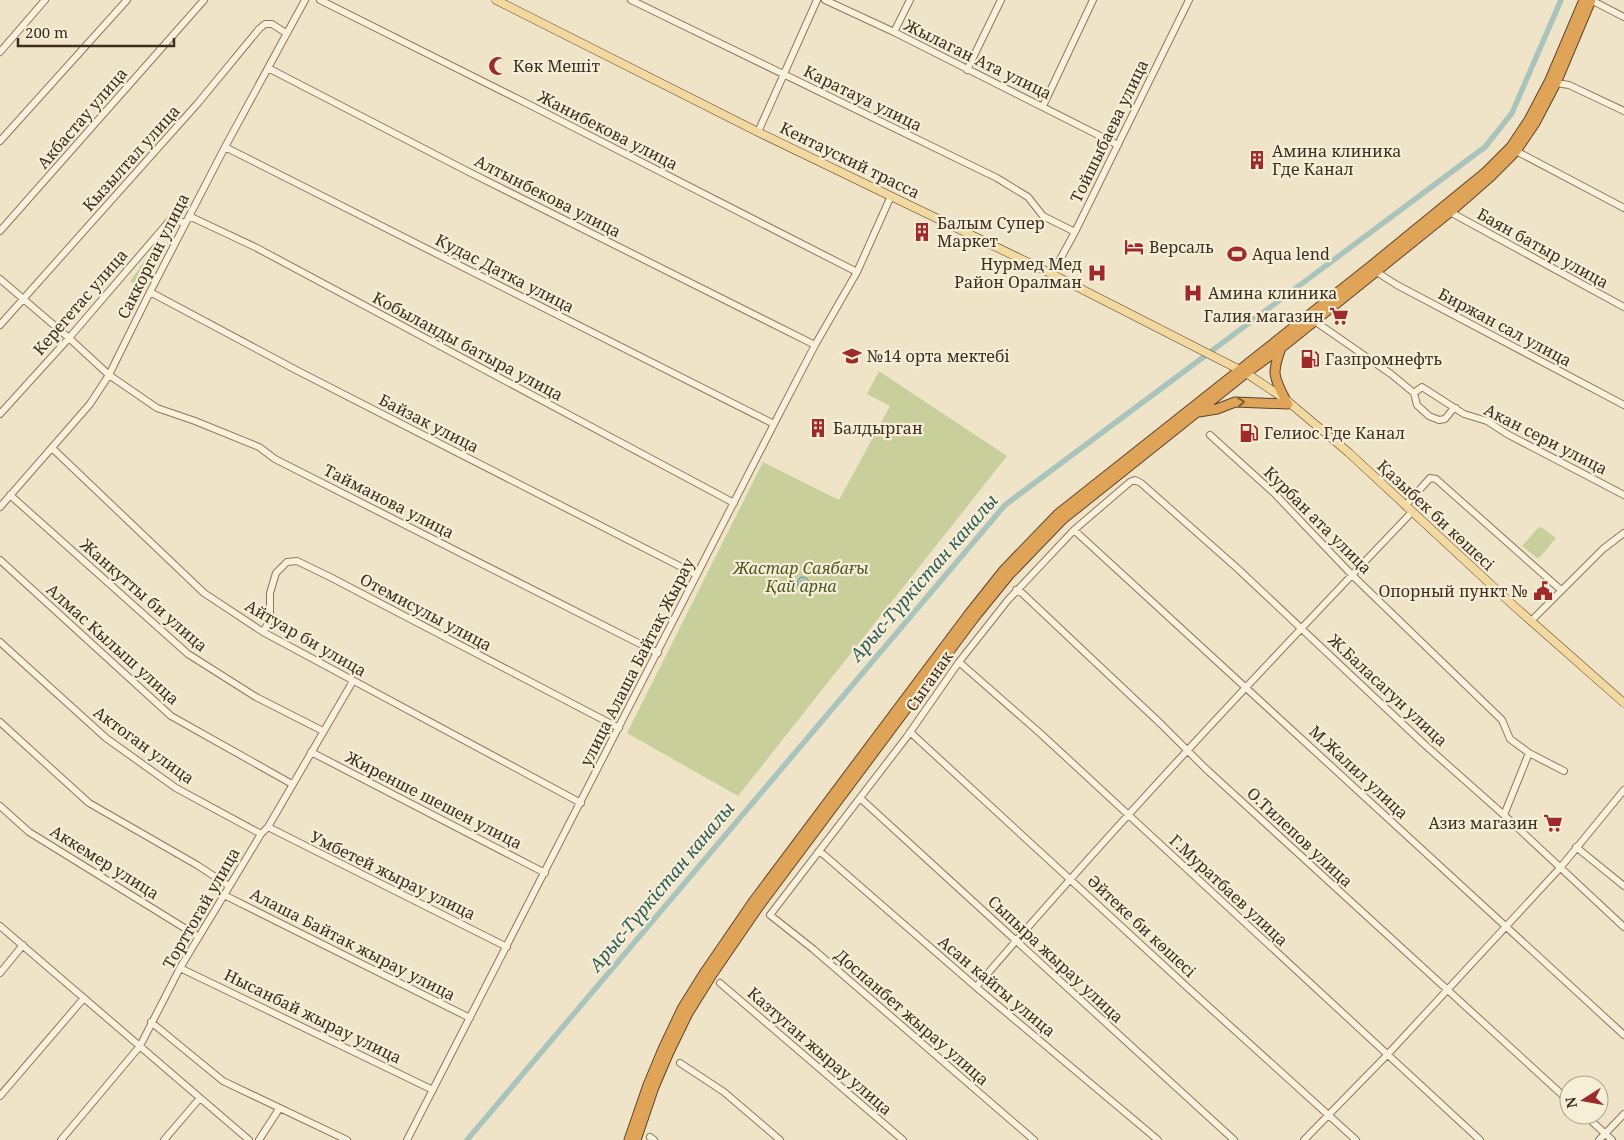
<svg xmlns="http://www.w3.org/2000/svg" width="1624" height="1140" viewBox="0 0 1624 1140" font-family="'Noto Serif',serif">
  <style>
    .green { fill: #c9cf9b }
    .water { fill: #a9c4bc; stroke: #6f938a }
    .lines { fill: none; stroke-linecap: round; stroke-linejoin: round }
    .canal { stroke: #a9c4bc; stroke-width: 5.5 }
    .minor-casing { stroke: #8d765c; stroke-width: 8 }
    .major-casing { stroke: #5b4430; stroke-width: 9 }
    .highway-casing { stroke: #5b4430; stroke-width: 11 }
    .minor { stroke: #faf1dc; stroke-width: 6 }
    .major { stroke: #f3d9a0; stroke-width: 8 }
    .highway { stroke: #e0a458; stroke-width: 9 }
    .oneway { stroke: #7e5d36 }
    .labels { text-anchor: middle; stroke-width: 4.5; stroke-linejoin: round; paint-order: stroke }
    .street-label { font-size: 16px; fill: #3d2e20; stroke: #f7eed8 }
    .poi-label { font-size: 16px; fill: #3d2e20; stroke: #f7eed8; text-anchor: start }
    .park-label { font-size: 16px; font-style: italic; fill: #4d5a26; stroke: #f7eed8 }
    .water-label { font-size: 18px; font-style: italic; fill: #2f5d5a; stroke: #f7eed8 }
  </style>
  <rect width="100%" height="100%" fill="#f0e4c8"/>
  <path class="green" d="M150,254L160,260L150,275L139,268Z
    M139,269L147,275L139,287L130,281Z
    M879,371L1007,456L738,796L627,733L763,462L839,500L890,406L867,394Z
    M1541,527L1556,538L1540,557L1537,558L1522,546L1538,528Z"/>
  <path class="water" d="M797 583a6 6 0 1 1 12 0a6 6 0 1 1-12 0Z"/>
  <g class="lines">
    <path class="canal" d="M467,1140L1005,505L1485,147L1512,113L1561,0"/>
    <g class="minor-casing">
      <path id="minor" d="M320,0L526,103L857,272
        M631,0L997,178L1028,197L1043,216L1075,232
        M825,0L894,32L1118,145
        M1591,0L1624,17
        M894,32L910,0
        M0,52L45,0
        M268,68L467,171L815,345
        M967,70L1001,0
        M1556,83L1569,85L1624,111
        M1043,106L1093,0
        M758,132L817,0
        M0,141L127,0
        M225,147L774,424
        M1516,151L1624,208
        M1450,212L1624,307
        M189,216L255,247L734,503
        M0,231L204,0
        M1375,271L1397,285L1624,405
        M1052,274L1075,232L1189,0
        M0,279L69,338L109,375L157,408L195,421L259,447L275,459L658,653
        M150,292L298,371L697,575
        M1313,320L1391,374L1414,393L1422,387L1464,414L1487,421L1507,434L1624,495
        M0,325L198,103L259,29L265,24H272L286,33
        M1414,393L1417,405L1429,416L1439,420L1445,419L1453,409L1456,408
        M0,414L69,338L171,219L185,223
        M1210,435L1274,493L1352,575L1502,720L1510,739L1529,753L1504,815
        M52,448L204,593L263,632L581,803
        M10,495L188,654L256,697L323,731
        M1405,506L1430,478L1436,479L1561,590
        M0,507L90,404L109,375L150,292L225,147L305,0
        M1074,530L1624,1035
        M0,560L171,716L292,784
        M1016,590L1022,593L1162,725L1205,768L1569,1101
        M1531,621L1603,549L1624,533
        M263,632L270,620V593L276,573L287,562L297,561L330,577L619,728
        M0,642L106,738L176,788L261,834
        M959,662L1041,734L1480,1140
        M0,722L89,803L197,865L229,886
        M910,732L1187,987L1356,1140
        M311,752L545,873
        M1529,753L1564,771
        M860,798L1234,1140
        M0,806L29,832L199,937
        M268,827L507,947
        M1576,847L1624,886
        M818,852L823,854L976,987L1158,1140
        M224,895L470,1018
        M0,926L249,1140
        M180,968L433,1090
        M0,973L23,945
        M720,983L903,1140
        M976,987C1116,824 1264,667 1412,512
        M151,1022L223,1081L347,1140
        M680,1063L724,1092L780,1140
        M0,1096L84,998
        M1585,1115L1612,1140
        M650,1137L654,1140
        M61,1140L140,1046L180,968L261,834L268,827L353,681
        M164,1140L200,1098
        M259,1140L279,1109
        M407,1140L774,424L815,345L857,272L891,196
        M1034,1140L813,949L770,915L906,738L959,662L1008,600L1074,530L1130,482L1135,480L1141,483L1237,568L1424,744L1504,815L1624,927
        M1304,1140L1388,1054L1560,868L1624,790
        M1599,1140L1624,1114"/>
    </g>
    <g class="major-casing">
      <path id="major" d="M496,0L758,132L1052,274L1246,373L1285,399L1348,452L1513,605L1624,703"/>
    </g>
    <g class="highway-casing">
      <path id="highway" d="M1281,348C1272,372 1273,376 1285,399
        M1199,412L1217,409L1235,402L1288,404
        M629,1140L648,1085L663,1049L682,1009L705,972L753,902L969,614L1004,570L1058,514L1371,266L1486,172L1511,147L1529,120L1550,80L1584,0
        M636,1140L654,1087L669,1052L688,1013L711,976L759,906L974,618L1009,575L1063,519L1246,373L1286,344L1450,212L1490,177L1516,151L1535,123L1556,83L1591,0"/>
    </g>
    <use href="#minor" class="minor"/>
    <use href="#major" class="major"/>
    <use href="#highway" class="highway"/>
  </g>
  <defs><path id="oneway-chevron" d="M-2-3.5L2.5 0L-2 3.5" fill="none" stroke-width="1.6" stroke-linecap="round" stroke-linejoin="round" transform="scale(1.25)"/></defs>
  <use class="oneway" href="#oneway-chevron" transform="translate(1241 402) rotate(-5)"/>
  <defs>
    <g id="mosque-bare" transform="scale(1.5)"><path d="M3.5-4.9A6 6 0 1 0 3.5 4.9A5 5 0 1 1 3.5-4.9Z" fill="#9e2a2b" stroke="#f7eed8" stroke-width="2.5" paint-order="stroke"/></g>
    <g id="building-bare" transform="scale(1.5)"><path d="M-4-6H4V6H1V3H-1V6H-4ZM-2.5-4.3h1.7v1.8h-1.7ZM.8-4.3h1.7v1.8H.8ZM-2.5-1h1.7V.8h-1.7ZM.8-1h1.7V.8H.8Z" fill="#9e2a2b" stroke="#f7eed8" stroke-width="2.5" paint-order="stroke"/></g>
    <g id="hotel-bare" transform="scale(1.5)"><path d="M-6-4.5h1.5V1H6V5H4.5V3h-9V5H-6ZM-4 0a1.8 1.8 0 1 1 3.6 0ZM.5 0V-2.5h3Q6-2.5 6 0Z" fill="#9e2a2b" stroke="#f7eed8" stroke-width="2.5" paint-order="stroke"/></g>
    <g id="stadium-bare" transform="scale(1.5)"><path d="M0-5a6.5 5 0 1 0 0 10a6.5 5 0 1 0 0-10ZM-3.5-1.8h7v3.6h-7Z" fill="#9e2a2b" stroke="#f7eed8" stroke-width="2.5" paint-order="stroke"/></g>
    <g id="hospital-bare" transform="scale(1.5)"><path d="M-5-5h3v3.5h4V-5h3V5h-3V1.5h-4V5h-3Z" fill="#9e2a2b" stroke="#f7eed8" stroke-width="2.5" paint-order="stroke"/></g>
    <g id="supermarket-bare" transform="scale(1.5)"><path d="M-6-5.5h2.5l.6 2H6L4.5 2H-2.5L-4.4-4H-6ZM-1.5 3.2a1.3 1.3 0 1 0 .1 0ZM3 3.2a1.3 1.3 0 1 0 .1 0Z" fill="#9e2a2b" stroke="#f7eed8" stroke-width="2.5" paint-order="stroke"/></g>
    <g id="school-bare" transform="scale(1.5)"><path d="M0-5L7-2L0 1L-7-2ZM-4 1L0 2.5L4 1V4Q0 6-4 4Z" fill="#9e2a2b" stroke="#f7eed8" stroke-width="2.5" paint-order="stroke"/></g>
    <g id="fuel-bare" transform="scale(1.5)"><path d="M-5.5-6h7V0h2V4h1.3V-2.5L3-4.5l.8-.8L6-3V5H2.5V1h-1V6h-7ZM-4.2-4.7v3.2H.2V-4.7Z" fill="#9e2a2b" stroke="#f7eed8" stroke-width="2.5" paint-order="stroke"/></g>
    <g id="civic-bare" transform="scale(1.5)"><path d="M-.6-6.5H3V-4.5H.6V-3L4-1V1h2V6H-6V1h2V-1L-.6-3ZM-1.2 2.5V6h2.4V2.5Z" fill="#9e2a2b" stroke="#f7eed8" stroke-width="2.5" paint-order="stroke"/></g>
  </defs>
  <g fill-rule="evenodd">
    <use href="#mosque-bare" x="498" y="66"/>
    <use href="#building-bare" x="1257" y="160"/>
    <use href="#building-bare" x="922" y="232"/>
    <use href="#hotel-bare" x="1134" y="247"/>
    <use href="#stadium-bare" x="1237" y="254"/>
    <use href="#hospital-bare" x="1097" y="273"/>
    <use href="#hospital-bare" x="1193" y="293"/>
    <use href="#supermarket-bare" x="1339" y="316"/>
    <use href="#school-bare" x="852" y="356"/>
    <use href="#fuel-bare" x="1310" y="359"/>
    <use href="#building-bare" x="818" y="428"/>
    <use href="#fuel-bare" x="1249" y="433"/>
    <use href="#civic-bare" x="1543" y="591"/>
    <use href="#supermarket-bare" x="1553" y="823"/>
  </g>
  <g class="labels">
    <g class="street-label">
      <text transform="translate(978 59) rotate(26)" y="6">Жылаган Ата улица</text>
      <text transform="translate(863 98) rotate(26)" y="6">Каратауа улица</text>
      <text transform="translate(82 118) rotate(-49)" y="6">Акбастау улица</text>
      <text transform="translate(608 130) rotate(27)" y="6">Жанибекова улица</text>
      <text transform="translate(1109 131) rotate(-64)" y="6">Тойшыбаева улица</text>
      <text transform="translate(131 158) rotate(-48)" y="6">Кызылтал улица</text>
      <text transform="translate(850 160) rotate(26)" y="6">Кентауский трасса</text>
      <text transform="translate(548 196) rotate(27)" y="6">Алтынбекова улица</text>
      <text transform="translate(1543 248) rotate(29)" y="6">Баян батыр улица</text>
      <text transform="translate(153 256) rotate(-63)" y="6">Саккорган улица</text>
      <text transform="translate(505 273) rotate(27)" y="6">Кудас Датка улица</text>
      <text transform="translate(80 302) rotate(-49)" y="6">Керегетас улица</text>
      <text transform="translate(1505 327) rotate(28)" y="6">Биржан сал улица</text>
      <text transform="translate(468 346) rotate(28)" y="6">Кобыланды батыра улица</text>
      <text transform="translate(429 423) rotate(27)" y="6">Байзак улица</text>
      <text transform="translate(1546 439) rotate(27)" y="6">Акан сери улица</text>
      <text transform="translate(389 501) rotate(27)" y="6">Тайманова улица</text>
      <text transform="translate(1436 515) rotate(43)" y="6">Қазыбек би көшесі</text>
      <text transform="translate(1318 520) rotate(45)" y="6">Курбан ата улица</text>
      <text transform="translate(144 595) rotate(41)" y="6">Жанкутты би улица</text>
      <text transform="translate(426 612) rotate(28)" y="6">Отемисулы улица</text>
      <text transform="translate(306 638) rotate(30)" y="6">Айтуар би улица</text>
      <text transform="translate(113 644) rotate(42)" y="6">Алмас Кылыш улица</text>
      <text transform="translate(637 662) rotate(-63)" y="6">улица Алаша Байтақ Жырау</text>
      <text transform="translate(929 681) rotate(-55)" y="6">Сыганак</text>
      <text transform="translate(1388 690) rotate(43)" y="6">Ж.Баласагун улица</text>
      <text transform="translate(144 745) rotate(36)" y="6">Актоган улица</text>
      <text transform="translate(1359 772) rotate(43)" y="6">М.Жалил улица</text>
      <text transform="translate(434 800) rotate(27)" y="6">Жиренше шешен улица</text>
      <text transform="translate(1300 837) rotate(43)" y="6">О.Тилепов улица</text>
      <text transform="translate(105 862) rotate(32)" y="6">Аккемер улица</text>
      <text transform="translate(393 875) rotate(26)" y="6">Умбетей жырау улица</text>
      <text transform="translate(1229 890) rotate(43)" y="6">Г.Муратбаев улица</text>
      <text transform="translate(201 908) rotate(-60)" y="6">Торттогай улица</text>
      <text transform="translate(1142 926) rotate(43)" y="6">Әйтеке би көшесі</text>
      <text transform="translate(353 944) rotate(27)" y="6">Алаша Байтак жырау улица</text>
      <text transform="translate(1056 959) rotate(43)" y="6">Сыпыра жырау улица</text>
      <text transform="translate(997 986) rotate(40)" y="6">Асан кайгы улица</text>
      <text transform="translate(313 1016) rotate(26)" y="6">Нысанбай жырау улица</text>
      <text transform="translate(912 1017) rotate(41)" y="6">Доспанбет жырау улица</text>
      <text transform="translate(820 1051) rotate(41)" y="6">Казтуган жырау улица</text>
    </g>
    <g class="poi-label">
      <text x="513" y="72">Көк Мешіт</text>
      <text x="1272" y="157">Амина клиника<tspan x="1272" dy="18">Где Канал</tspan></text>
      <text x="937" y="229">Балым Супер<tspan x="937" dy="18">Маркет</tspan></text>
      <text x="1149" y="253">Версаль</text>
      <text x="1252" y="260">Aqua lend</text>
      <text x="1082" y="270" text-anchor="end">Нурмед Мед<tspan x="1082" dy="18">Район Оралман</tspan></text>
      <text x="1208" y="299">Амина клиника</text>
      <text x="1324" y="322" text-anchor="end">Галия магазин</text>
      <text x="867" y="362">№14 орта мектебі</text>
      <text x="1325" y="365">Газпромнефть</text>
      <text x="833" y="434">Балдырган</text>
      <text x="1264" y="439">Гелиос Где Канал</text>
      <text x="1528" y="597" text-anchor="end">Опорный пункт №</text>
      <text x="1538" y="829" text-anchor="end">Азиз магазин</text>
    </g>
    <g class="park-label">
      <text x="801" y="574">Жастар Саябағы<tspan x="801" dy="18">Қай арна</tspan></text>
    </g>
    <g class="water-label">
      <text transform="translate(924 578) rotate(-49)" y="6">Арыс-Түркістан каналы</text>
      <text transform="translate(662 887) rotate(-50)" y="6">Арыс-Түркістан каналы</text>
    </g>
  </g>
  <g transform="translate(1584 1100) rotate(259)"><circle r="24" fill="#f7eed8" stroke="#ada18e"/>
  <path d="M0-4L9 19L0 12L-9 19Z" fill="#9e2a2b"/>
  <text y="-8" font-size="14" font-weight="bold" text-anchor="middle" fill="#3d2e20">N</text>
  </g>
  <path d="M18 38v8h156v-8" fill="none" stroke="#3d2e20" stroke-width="2.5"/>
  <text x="25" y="38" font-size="15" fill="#3d2e20" stroke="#f7eed8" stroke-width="4" paint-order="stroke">200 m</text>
</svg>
